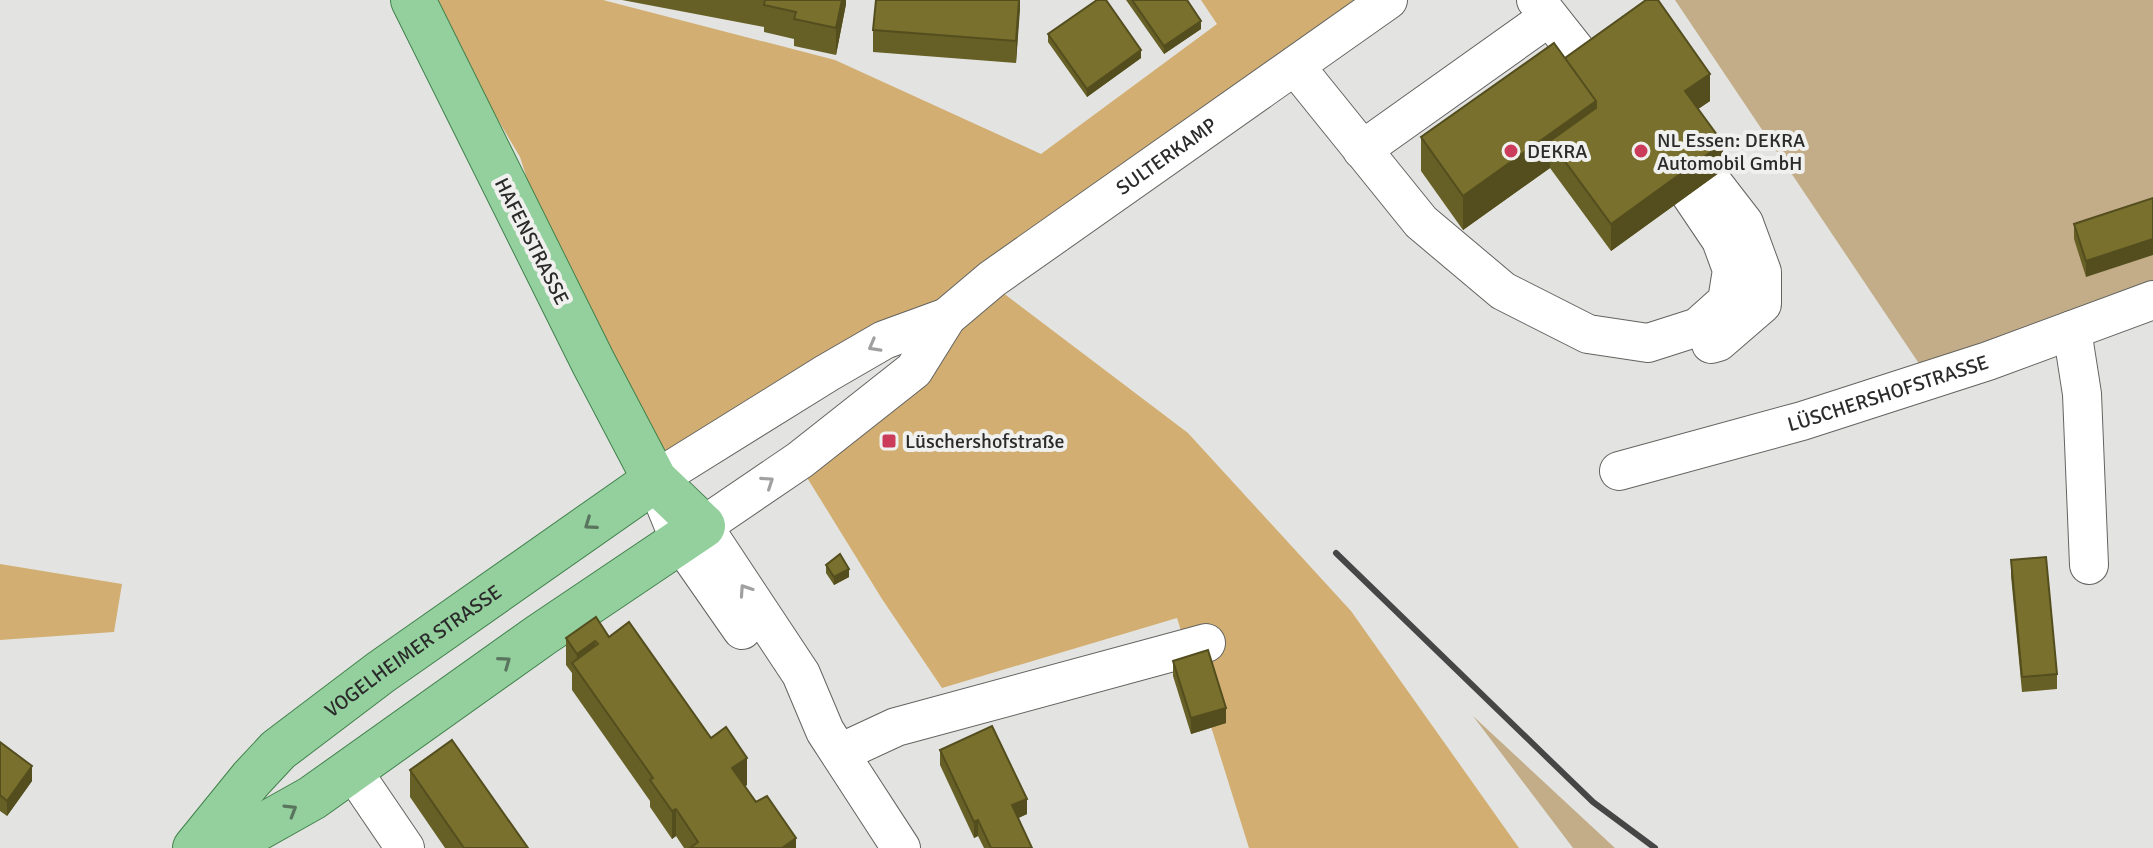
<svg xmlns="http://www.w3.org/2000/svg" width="2153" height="848" viewBox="0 0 2153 848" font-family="Signika,sans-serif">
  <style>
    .green { fill: #c3ad89 }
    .forest { fill: #d2ae72 }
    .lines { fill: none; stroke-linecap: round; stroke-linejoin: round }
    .minor-casing { stroke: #636461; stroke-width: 40 }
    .major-casing { stroke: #41814c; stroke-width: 46 }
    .minor { stroke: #fff; stroke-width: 38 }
    .major { stroke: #94d09e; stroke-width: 44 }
    .rail { stroke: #454645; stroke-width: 6 }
    .wall { fill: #676026 }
    .shaded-wall { fill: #544e1f }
    .building { fill: #78702c; stroke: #544e1f; stroke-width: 2 }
    .oneway { stroke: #9fa09f }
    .oneway2 { stroke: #5a755e }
    .poi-dot { fill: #cb3c5a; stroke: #f0f1ee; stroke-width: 3 }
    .labels { text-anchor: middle; stroke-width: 8; stroke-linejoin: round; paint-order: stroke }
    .poi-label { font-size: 20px; fill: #2a2b2a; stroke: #f0f1ee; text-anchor: start }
    .street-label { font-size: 20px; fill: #2a2b2a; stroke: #f0f1ee }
  </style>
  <rect width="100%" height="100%" fill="#e3e4e1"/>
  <path class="green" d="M1675,0H2153V291L1926,374Z
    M1473,716L1615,848H1573Z"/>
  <path class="forest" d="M427,0H603L835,60L1041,154L1217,24L1201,0H1379L1041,239L657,476L566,299L520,157Z
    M990,283L1188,433L1351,611L1519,848H1249L1177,618L942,688L882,599L798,463Z
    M0,564L122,584L114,632L0,640Z"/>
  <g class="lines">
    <g class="minor-casing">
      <g id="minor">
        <path d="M1536,0L1589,67"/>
        <path d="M1295,66L1421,222L1503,291L1588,334L1648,343L1698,327L1727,301L1732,270L1721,240L1690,194"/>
        <path d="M1362,150L1549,17"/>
        <path d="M1710,179L1744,223L1762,272V304L1718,342L1711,344"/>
        <path d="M2072,330L2082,394L2089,565"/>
        <path id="s1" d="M1619,471L1802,421L1988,361L2153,300"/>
        <path d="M742,630L680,541L655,480L827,373L884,340L947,317"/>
        <path d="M840,753L896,727L1206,643"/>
        <path d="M352,770L405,848"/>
        <path id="s2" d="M901,848L825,731L801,674L703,526L800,460L914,370L947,317L992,279L1388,0"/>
      </g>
    </g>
    <g class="major-casing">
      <g id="major">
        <path id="s3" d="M195,848L251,779L278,750L381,672L655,480"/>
        <path d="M223,848L312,798L541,635L703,526L655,480L593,362L413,0"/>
      </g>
    </g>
    <use href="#minor" class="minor"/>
    <use href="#major" class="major"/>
    <path class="rail" d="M1336,553L1593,802L1655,848"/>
  </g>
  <path class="wall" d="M622,0H846V4L836,55L794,46V39L764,32V27Z
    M1020,0L1016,63L873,52V30Z
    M1126,0H1187L1201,29L1164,54Z
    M1048,34L1141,58L1087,97L1048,42Z
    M1565,58L1710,101L1698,109L1723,170L1611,251L1550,168L1463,230L1421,171V137Z
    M2153,198L2086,277L2074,239V224Z
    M2011,560L2057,674V689L2022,692L2011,576Z
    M826,565L849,577L834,585L826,573Z
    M609,637L711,738L747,785L745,786L756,802L796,848H684L676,836L672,839L650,807V801L572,690V673L566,665V638Z
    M1173,661L1226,723L1191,734L1173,676Z
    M0,742L32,781L7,816L0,811Z
    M940,750L1027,814L1018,818L1032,848H984L978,836L974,838L940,765Z
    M410,770L528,848H445L410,797Z"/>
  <path class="shaded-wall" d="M842,0H846V4L836,55V28Z
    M1019,0H1020V10L1016,63V41Z
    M1201,21V29L1164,54V46Z
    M1141,50V58L1087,97V89Z
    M1710,74V101L1685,118V91Z
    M1596,101V135L1550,141V168L1463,230V196Z
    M1723,143V170L1611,251V224Z
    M2153,239V255L2086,277V261Z
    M849,569V577L834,585V577Z
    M595,641V668L577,671V654Z
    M1226,708V723L1191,734V718Z
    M747,758V785L732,795V768Z
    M32,766V781L7,816V801Z
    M1027,799V814L1012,821V805Z
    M676,809V836L672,839V811Z
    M978,820V836L974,838V822Z
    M796,838V848H782Z"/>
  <path class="building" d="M764,0H842L836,28L794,19L796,12L764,5L765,0Z
    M876,0H1019L1016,41L873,30Z
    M1097,0H1106L1141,50L1087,89L1048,34Z
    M1132,0H1187L1201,21L1164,46Z
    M1646,0H1658L1710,74L1685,91L1723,143L1611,224L1550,141L1596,108V101L1565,58Z
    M1554,43L1596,101L1463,196L1421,137Z
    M2153,198V239L2086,261L2074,224Z
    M840,554L849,569L834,577L826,565Z
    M2046,557L2057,674L2022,677L2011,560Z
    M596,617L609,637L629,622L711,738L726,727L747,758L732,768L756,802L767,796L796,838L782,848H690L698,842L676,809L672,811L650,780L653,778L572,663L598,644L595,641L577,654L566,638Z
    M1208,650L1226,708L1191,718L1173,661Z
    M992,726L1027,799L1012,805L1032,848H991L978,820L974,822L940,750Z
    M452,740L528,848H464L410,770Z
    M0,742L32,766L7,801L0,795Z"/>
  <defs><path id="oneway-chevron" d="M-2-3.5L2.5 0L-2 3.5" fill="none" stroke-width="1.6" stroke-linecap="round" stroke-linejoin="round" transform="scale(2)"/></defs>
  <g class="oneway">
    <use href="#oneway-chevron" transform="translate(874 346) rotate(151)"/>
    <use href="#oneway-chevron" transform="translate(768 482) rotate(-34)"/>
    <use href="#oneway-chevron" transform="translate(745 590) rotate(-124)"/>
  </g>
  <g class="oneway2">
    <use href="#oneway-chevron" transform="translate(590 524) rotate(145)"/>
    <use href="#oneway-chevron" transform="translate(505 662) rotate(-36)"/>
    <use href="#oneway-chevron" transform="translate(291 810) rotate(-31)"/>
  </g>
  <g class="poi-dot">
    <circle cx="1511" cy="151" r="8"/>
    <circle cx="1641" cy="151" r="8"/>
    <rect x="881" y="433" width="16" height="16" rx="4"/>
  </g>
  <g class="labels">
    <g class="poi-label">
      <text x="1657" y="147">NL Essen: DEKRA<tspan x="1657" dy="23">Automobil GmbH</tspan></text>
      <text x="1527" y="158">DEKRA</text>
      <text x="905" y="448">Lüschershofstraße</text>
    </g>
    <g class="street-label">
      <text dy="7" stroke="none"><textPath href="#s2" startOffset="976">SULTERKAMP</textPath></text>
      <text transform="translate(532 241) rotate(63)" y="7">HAFENSTRASSE</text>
      <text dy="7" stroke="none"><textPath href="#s1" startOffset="280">LÜSCHERSHOFSTRASSE</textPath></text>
      <text dy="7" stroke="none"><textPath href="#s3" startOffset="296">VOGELHEIMER STRASSE</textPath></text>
    </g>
  </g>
</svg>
